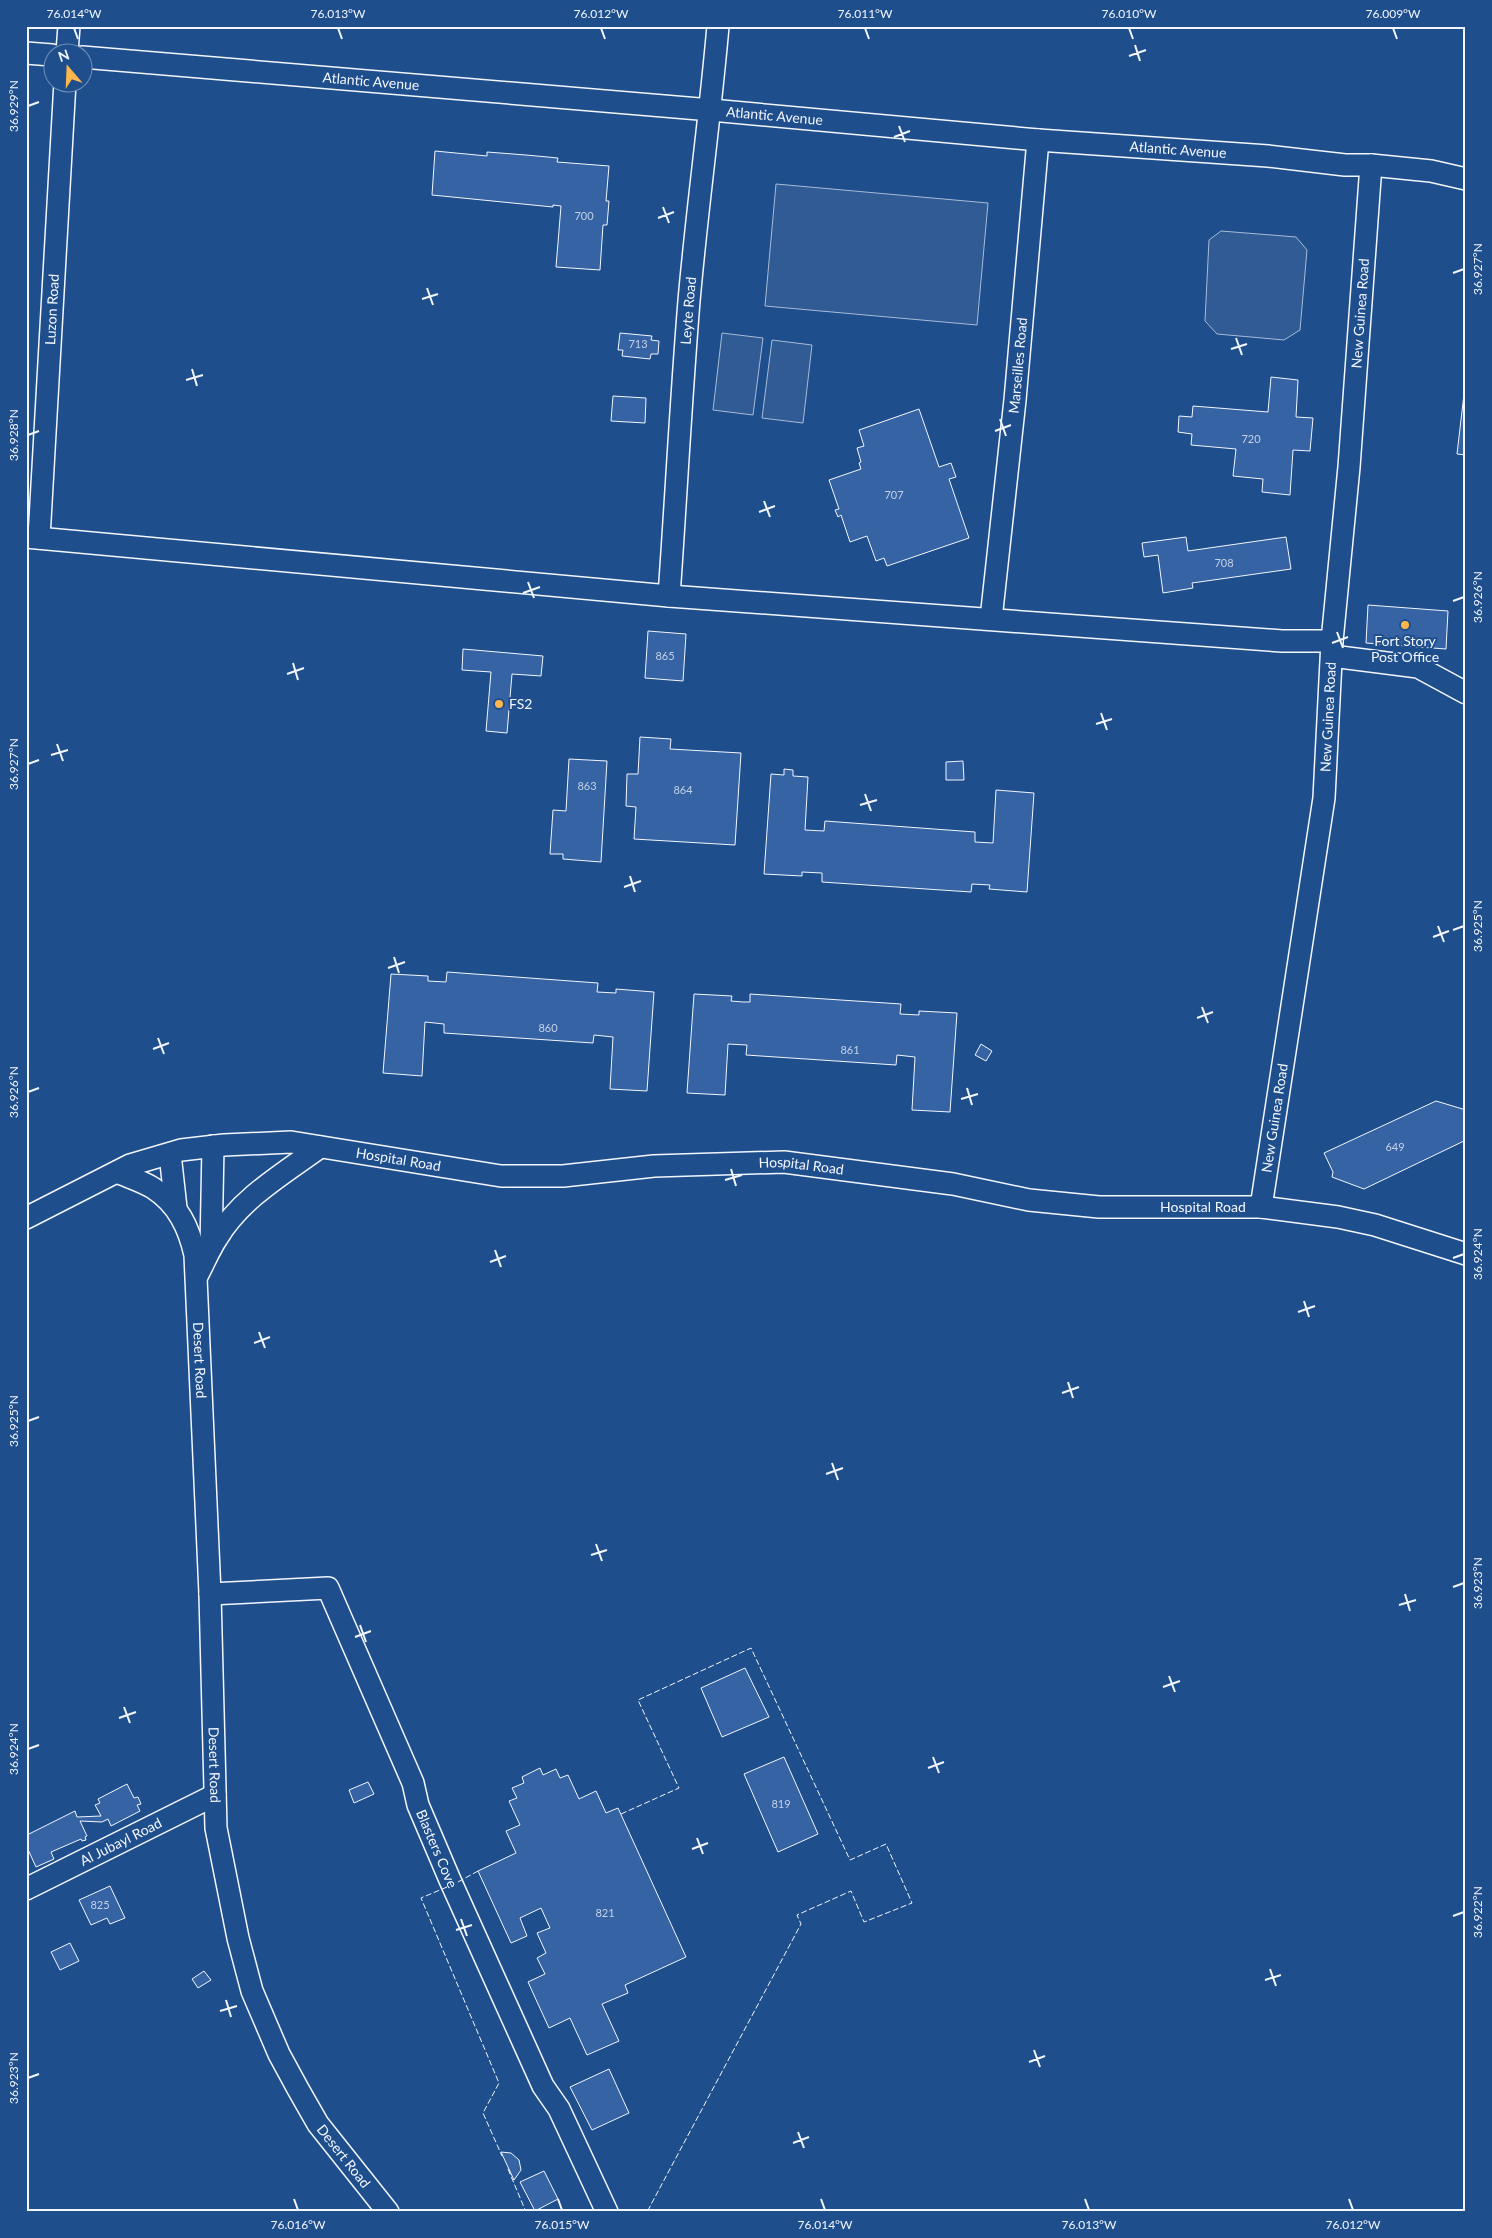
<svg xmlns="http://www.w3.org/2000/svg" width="1492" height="2238" viewBox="0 0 1492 2238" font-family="Lato,sans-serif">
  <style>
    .green { fill: #305b95; stroke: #a8bbd7 }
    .building { fill: #3563a3; stroke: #f2f6ff }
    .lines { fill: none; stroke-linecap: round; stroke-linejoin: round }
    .minor-casing { stroke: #f2f6ff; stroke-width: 24 }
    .minor { stroke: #1f4e8c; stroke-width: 21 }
    .fence { stroke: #f2f6ff; stroke-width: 1; stroke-dasharray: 6 2.5; stroke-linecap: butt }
    .ticks { fill: none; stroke: #f2f6ff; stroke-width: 2 }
    .poi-dot { fill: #ffb74d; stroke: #1f4e8c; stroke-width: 2 }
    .labels { text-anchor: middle; stroke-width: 4; stroke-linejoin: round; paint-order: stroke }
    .number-label { font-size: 11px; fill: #c3d1e8 }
    .street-label { font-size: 14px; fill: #f2f6ff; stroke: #1f4e8c }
    .poi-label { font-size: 14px; fill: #f2f6ff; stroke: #1f4e8c }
    .neatline { fill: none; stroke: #f2f6ff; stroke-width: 2 }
    .ticks-label { font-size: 12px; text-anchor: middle; fill: #f2f6ff }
  </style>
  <rect width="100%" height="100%" fill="#1f4e8c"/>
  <path class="green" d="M776,184L988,203L977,325L765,306Z
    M1221,231L1296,237L1307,250L1300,330L1284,340L1217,334L1205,321L1209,240Z
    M722,333L763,338L753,415L713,410Z
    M772,340L812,345L803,423L762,418Z"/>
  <path class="building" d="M435,151L487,156V152L526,155L558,158L557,162L609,166L606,201H609L607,225H603L600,270L556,267L561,206L553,205V207L432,195Z
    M620,333L652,336L651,340L659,341L658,354H651L650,359L622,356L623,350H618Z
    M1271,377L1298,380L1296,417L1313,418L1310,451L1293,450L1290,495L1262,492L1263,479L1233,476L1236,449L1191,445L1192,434L1178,432L1179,416L1192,417L1193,406L1268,412Z
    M1466,377V455L1457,454Z
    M613,396L646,398L645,423L611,421Z
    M919,409L939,467L951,463L956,477L949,479L969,538L887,566L884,558L876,561L867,536L850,542L841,515L838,517L835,510L839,509L829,480L861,469L859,463L861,462L857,448L864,446L859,430Z
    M1186,537L1188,551L1286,537L1291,569L1192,583L1193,588L1163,593L1158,555L1144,557L1142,543Z
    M1368,605L1448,611L1446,649L1366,643Z
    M648,631L686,634L683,681L645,678Z
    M463,649L543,656L541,676L512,674L507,733L486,731L491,672L462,670Z
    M640,737L671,739L670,749L741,753L735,845L634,839L636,807L626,806L627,774H638Z
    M569,759L607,761L601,862L563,859V854H550L553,810L566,811Z
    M963,761L964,780H946V762Z
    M784,769L793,770V776L808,777L805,830L824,831L825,821L975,832V842L993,843L996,790L1034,793L1027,892L989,889L990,885L972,884L971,892L822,882V873L802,872V876L764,874L771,774L784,775Z
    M447,972L598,983L597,992L616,993V989L654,992L647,1091L610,1089L613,1037L594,1035L593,1043L444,1033V1024L425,1022L422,1076L383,1073L391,974L428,976V981L446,982Z
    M694,994L732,996L731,1001L743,1002H750V994L901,1004L900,1014L919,1015V1011L957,1013L950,1112L912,1110L915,1057L897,1055L896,1065L746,1055L747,1045L728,1044L725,1095L687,1093Z
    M981,1044L992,1051L986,1061L975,1055Z
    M1436,1101L1466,1110V1140L1364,1189L1332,1177L1333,1172L1324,1153Z
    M745,1668L769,1717L722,1737L701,1688Z
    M784,1757L818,1834L778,1852L744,1774Z
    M540,1768L543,1775L556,1769L560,1778L568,1775L579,1799L596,1791L606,1813L618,1808L686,1957L625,1985L628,1993L602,2004L619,2041L587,2055L570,2018L549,2028L528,1982L545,1974L537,1958L546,1953L537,1933L550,1928L541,1908L520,1918L527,1936L511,1943L478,1871L516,1853L506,1831L520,1825L509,1801L517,1798L512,1788L524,1783L522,1777Z
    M368,1782L374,1794L354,1803L349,1790Z
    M127,1784L134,1798L138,1797L141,1804L137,1805L140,1811L111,1826L108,1819L102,1822L80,1821L87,1836L85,1837L86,1840L82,1841L81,1839L51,1852L54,1859L36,1867L26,1845V1828L29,1834L75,1811L77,1817L101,1816L95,1805L100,1803L98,1799Z
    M110,1886L125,1918L110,1924L107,1918L91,1925L79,1900Z
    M70,1943L79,1961L60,1970L51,1952Z
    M204,1971L211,1980L198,1988L192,1979Z
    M609,2069L629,2113L592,2130L570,2087Z
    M501,2152L511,2153L519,2160L521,2170L514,2180Z
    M544,2171L558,2199L535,2211L520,2182Z"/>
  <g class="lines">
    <g class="minor-casing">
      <g id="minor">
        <path d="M67,52L69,26"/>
        <path d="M26,53L52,55"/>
        <path id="s1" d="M82,57L711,110L1038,140L1268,156L1345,165H1371L1431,171L1466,179"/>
        <path d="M26,537L669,596L1282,641H1332"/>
        <path id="s2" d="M39,538L65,82"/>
        <path id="s3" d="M669,596C676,498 681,399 689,301C697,209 710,118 718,26"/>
        <path id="s4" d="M991,619L1015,400L1038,140"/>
        <path d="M1332,656L1418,667L1466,693"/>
        <path d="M170,1154L176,1208"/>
        <path id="s5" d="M117,1172C128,1177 142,1181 153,1188C178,1204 189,1228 195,1255L210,1594L216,1828L238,1938L252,1991L279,2054L298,2089L318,2124L388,2212"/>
        <path id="s6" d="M1261,1207L1324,798L1332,641L1349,467L1371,165"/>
        <path id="s7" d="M26,1218L130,1165L181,1150L224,1145L291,1142L501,1176H563L654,1166L784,1162L953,1184L1029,1200L1099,1207H1261L1338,1217L1375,1225L1466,1254"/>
        <path d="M211,1248L213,1146"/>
        <path d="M197,1276C204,1263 209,1250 217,1238C241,1198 283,1174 320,1147"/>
        <path id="s8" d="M210,1594L328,1588L413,1783L418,1805L450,1880L543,2086L559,2109L607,2212"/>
        <path id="s9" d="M26,1889L215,1795"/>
      </g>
    </g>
    <use href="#minor" class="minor"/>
    <path class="fence" d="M621,1814L679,1788L638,1700L751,1648L850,1860L886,1844L912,1903L864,1922L851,1891L797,1915L801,1924L647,2212
      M458,1882L478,1871
      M447,1887L421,1898L499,2083L483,2113L502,2156
      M508,2169L526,2212"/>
  </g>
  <path class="ticks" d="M74,28L78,39M338,28L342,39M601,28L605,39M865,28L869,39M1129,28L1133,39M1393,28L1397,39M1135,45L1140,61M1129,56L1146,50M28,106L39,102M899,126L905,142M894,137L910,131M663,207L669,223M658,218L674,212M1453,273L1464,269M427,288L433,305M422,299L438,294M1236,338L1242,355M1231,349L1247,344M192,369L197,386M186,380L203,375M1000,419L1006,436M995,431L1011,425M28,435L39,431M764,501L770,517M759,512L775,506M528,582L534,598M523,593L540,587M1453,601L1464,597M1337,632L1343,648M1332,643L1348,637M293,663L298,680M287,674L304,668M1101,713L1107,730M1096,724L1112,719M57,744L63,761M51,755L68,750M28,764L39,760M865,794L871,811M860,805L877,800M630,876L635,892M624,887L641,881M1438,926L1444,942M1453,930L1464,926M1433,937L1449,931M394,957L399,973M388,968L405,962M1202,1007L1208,1023M1197,1018L1213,1012M158,1038L164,1054M153,1049L169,1043M967,1088L972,1105M28,1092L39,1088M961,1099L978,1094M731,1169L736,1186M725,1180L742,1175M495,1250L501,1267M1453,1258L1464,1254M490,1262L506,1256M1304,1301L1309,1317M1298,1312L1315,1306M259,1332L265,1348M254,1343L270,1337M1068,1382L1073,1398M1062,1393L1079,1387M28,1421L39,1417M832,1463L838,1480M826,1474L843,1468M596,1544L602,1561M591,1555L607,1550M1453,1587L1464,1583M1405,1594L1410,1611M1399,1605L1416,1600M360,1625L366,1642M355,1637L371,1631M1169,1676L1175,1692M1163,1687L1180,1681M124,1707L130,1723M119,1718L136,1712M28,1749L39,1745M933,1757L939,1773M928,1768L944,1762M697,1838L703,1854M692,1849L708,1843M1453,1916L1464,1912M461,1919L467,1936M456,1930L472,1925M1270,1969L1276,1986M1265,1980L1281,1975M226,2000L231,2017M220,2011L237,2006M1034,2050L1040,2067M1029,2062L1045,2056M28,2078L39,2074M798,2132L804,2148M793,2143L809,2137M294,2199L298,2210M558,2199L562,2210M821,2199L825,2210M1085,2199L1089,2210M1349,2199L1353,2210"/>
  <g class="poi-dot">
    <circle cx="1405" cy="625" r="5"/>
    <circle cx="499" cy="704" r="5"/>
  </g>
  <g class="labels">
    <g class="number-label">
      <text x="584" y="220">700</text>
      <text x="638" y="348">713</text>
      <text x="1251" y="443">720</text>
      <text x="894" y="499">707</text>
      <text x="1224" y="567">708</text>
      <text x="665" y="660">865</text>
      <text x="587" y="790">863</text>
      <text x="683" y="794">864</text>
      <text x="548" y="1032">860</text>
      <text x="850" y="1054">861</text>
      <text x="1395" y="1151">649</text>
      <text x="781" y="1808">819</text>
      <text x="100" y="1909">825</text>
      <text x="605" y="1917">821</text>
    </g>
    <g class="street-label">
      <text dy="5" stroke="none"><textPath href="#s1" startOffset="290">Atlantic Avenue</textPath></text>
      <text dy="5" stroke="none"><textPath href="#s1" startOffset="695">Atlantic Avenue</textPath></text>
      <text dy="5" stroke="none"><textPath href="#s1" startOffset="1100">Atlantic Avenue</textPath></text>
      <text dy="5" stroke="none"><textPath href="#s2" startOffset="229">Luzon Road</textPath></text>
      <text dy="5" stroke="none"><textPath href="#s3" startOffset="286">Leyte Road</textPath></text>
      <text dy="5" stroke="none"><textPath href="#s6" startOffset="900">New Guinea Road</textPath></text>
      <text dy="5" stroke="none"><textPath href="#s4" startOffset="255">Marseilles Road</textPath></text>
      <text dy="5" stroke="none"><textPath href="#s6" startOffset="495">New Guinea Road</textPath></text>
      <text dy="5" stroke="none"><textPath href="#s6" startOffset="90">New Guinea Road</textPath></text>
      <text dy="5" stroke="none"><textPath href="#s7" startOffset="389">Hospital Road</textPath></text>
      <text dy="5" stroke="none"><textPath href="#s7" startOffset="794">Hospital Road</textPath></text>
      <text dy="5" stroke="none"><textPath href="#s7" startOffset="1199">Hospital Road</textPath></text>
      <text dy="5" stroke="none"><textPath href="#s5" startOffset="226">Desert Road</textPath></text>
      <text dy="5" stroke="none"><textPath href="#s5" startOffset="631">Desert Road</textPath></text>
      <text dy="5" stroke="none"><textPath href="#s9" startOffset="106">Al Jubayl Road</textPath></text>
      <text dy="5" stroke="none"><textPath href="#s8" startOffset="401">Blasters Cove</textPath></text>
      <text dy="5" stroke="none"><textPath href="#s5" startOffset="1051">Desert Road</textPath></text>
    </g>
    <g class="poi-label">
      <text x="1405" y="646">Fort Story<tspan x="1405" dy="16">Post Office</tspan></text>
      <text x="509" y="709" text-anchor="start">FS2</text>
    </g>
  </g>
  <rect width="1492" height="2238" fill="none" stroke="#1f4e8c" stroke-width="55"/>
  <g transform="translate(68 68) rotate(341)"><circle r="24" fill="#1f4e8c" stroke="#7391ba"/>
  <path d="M0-4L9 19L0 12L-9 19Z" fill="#ffb74d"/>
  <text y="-8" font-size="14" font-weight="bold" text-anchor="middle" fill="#f2f6ff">N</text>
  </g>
  <rect x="28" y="28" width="1436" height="2182" class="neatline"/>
  <g class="ticks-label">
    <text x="74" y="18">76.014°W</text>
    <text x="338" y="18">76.013°W</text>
    <text x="601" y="18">76.012°W</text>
    <text x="865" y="18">76.011°W</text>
    <text x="1129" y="18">76.010°W</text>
    <text x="1393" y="18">76.009°W</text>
    <text transform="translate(14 106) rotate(-90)" y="4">36.929°N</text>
    <text transform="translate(1478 269) rotate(-90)" y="4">36.927°N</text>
    <text transform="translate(14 435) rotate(-90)" y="4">36.928°N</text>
    <text transform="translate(1478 597) rotate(-90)" y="4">36.926°N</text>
    <text transform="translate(14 764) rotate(-90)" y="4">36.927°N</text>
    <text transform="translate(1478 926) rotate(-90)" y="4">36.925°N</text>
    <text transform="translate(14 1092) rotate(-90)" y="4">36.926°N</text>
    <text transform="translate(1478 1254) rotate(-90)" y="4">36.924°N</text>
    <text transform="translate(14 1421) rotate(-90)" y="4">36.925°N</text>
    <text transform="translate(1478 1583) rotate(-90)" y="4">36.923°N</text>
    <text transform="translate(14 1749) rotate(-90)" y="4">36.924°N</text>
    <text transform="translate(1478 1912) rotate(-90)" y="4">36.922°N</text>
    <text transform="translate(14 2078) rotate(-90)" y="4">36.923°N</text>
    <text x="298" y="2229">76.016°W</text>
    <text x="562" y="2229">76.015°W</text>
    <text x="825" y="2229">76.014°W</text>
    <text x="1089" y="2229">76.013°W</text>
    <text x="1353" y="2229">76.012°W</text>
  </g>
</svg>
